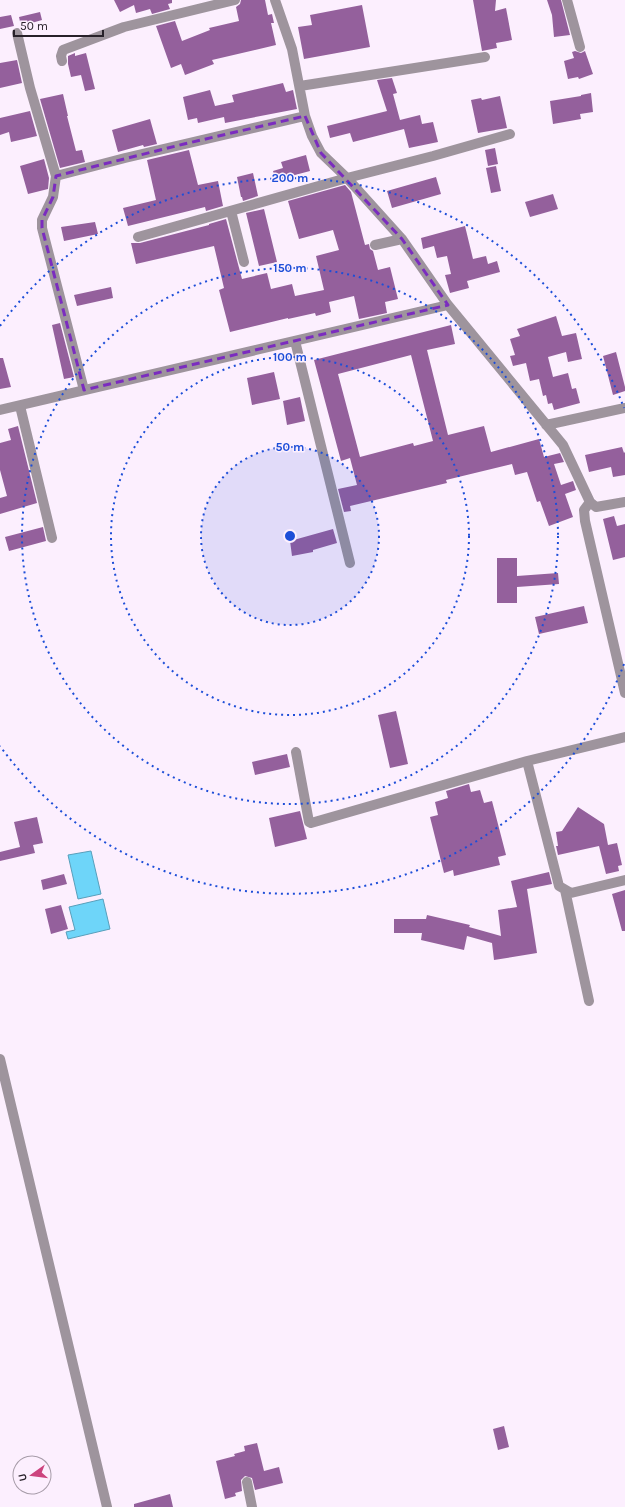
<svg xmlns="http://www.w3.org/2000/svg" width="625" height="1507" viewBox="0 0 625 1507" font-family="Karla,sans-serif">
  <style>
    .water { fill: #6ed5f9; stroke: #599fbb }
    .building { fill: #94609c; fill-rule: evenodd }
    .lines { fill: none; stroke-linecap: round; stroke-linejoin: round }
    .minor { stroke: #9e949d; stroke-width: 10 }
    .tertiary { stroke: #9e949d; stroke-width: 10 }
    .marked { fill: none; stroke: #7b2cbf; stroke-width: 3; stroke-dasharray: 8 5; stroke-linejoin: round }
    .ring { fill: none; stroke: #1d4ed8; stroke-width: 2; stroke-dasharray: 2 4 }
    .centre { fill: #1d4ed8; stroke: #fceffe; stroke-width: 2 }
    .ring-label { font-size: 12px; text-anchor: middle; font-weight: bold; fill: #1d4ed8; stroke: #fceffe; stroke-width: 3; stroke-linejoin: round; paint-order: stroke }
  </style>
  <rect width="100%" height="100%" fill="#fceffe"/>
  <path class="water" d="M91,851L101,894L78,899L68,855Z
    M103,899L110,929L68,939L66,932L75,930L69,907Z"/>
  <path class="building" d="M114,0H172V3L168,4L170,9L152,14L150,9L136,13L134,5L120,12Z
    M241,0H265L268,15L272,14L274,23H271L276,45L212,60L214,64L185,75L181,64L171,68L156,26L175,21L182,41L210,30L209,28L239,21L236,7L240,4Z
    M473,0H496L495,11L506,8L512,40L496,43L497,48L482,51Z
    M547,0H561L570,35L554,37L552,15Z
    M362,5L370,47L304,59L298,27L312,25L310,15Z
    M40,12L42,20L21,26L19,17Z
    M11,15L14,26L0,29V17Z
    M575,51L581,53L585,51L593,74L579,79L578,77L568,79L564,61L574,58L572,52Z
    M75,53V56L86,53L95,89L85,91L81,75L71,77L68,64V56Z
    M17,60L22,83L0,88V63Z
    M392,78L397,93L393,94L400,120L420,115L422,124L433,122L438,142L409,148L404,129L353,142L350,133L330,138L327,126L387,111L377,80Z
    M283,83L286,92L293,90L297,109L225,123L224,117L198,123L197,118L188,120L183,97L210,90L215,106L234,102L232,95Z
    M591,93L593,112L580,114L581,119L553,124L550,101L581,96V95Z
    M63,94L68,116H67L76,151L82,150L85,162L60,168L40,99Z
    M500,96L507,128L478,133L471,100L481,98L482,100Z
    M30,111L37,136L11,142L9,132L0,135V118Z
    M150,119L157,144L144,147L143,145L118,152L112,130Z
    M495,148L498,164L488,166L485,150Z
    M189,150L198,185L218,181L223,206L206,211L205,207L128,226L123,208L156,200L147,160Z
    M306,155L310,171L276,180L273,171L283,168L281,162Z
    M44,159L49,178L48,189L28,194L20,166Z
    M496,166L501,191L491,193L486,168Z
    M253,173L258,196L243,201L242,197H241L237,177Z
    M436,177L441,194L392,208L387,191Z
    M345,185L351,192L365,245L369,244L370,249L373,251L378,270L390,267L398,299L385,302L387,313L359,319L354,296L329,302L331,312L316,316L315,313L288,319V318L230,332L219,290L224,288L214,246L136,264L131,243H140L209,225V224L226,219L242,279L267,273L271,289L292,284L295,296L324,290L316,256L339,250L333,230L299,239L288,201Z
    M553,194L558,209L530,217L525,202Z
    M264,209L277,262L259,266L246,213Z
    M95,222L98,234L64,241L61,227Z
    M465,226L473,259L486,256L488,264L497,261L500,272L467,281L469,288L450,293L445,275L451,274L447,256L437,258L434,246L423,249L421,238Z
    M111,287L113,298L77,306L74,295Z
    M556,316L562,336L576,333L582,359L568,362L566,352L548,357L553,377L568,373L572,389L576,388L580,403L554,410L552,403L548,404L546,395L543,396L539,379L530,381L526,363L513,366L510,356L515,355L510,339L520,336L517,329Z
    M60,323L74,377L64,379L52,325Z
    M451,325L455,344L427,350L448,435L484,426L491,452L539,439L544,457L560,453L564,462L554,464L561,485L573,481L576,490L565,494L573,517L549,526L540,501L537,502L527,472L515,475L512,464L446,480L447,483L350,506L351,511L344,512L338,489L357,485L350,458L341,461L314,360ZM411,355L433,441L414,446L413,443L360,457L338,374Z
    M616,352L625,387V391L613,395L603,356Z
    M0,358H3L11,387L0,389Z
    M274,372L280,399L252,405L247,378Z
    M300,397L305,421L287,425L283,401Z
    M18,426L37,503L0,514V498L7,496L0,470V443L11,440L8,429Z
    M622,447L624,453L625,452V475L613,477L611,467L589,472L585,455Z
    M614,516L617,526L625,524V557L613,560L603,519Z
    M43,527L46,541L9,551L5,537Z
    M333,529L337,543L313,550V552L292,556L290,541Z
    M497,558H517V576L558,573L559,584L517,587V603H497Z
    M584,606L588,623L539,634L535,617Z
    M396,711L408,764L390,768L378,715Z
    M287,754L290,767L255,775L252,762Z
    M469,784L471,792L480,790L484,803L492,801L506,855L498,857L500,865L454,876L453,870L444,873L430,817L438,815L435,802L448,798L446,791Z
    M578,807L604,824L608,845L617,843L622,865L618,866L619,871L606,874L599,846L558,855L556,846H558L556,832L562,831Z
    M300,811L307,839L275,847L269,818Z
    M37,817L43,843L33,845L35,853L0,861V852L20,847L14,822Z
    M549,872L552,884L527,889L537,953L494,960L492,943L467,936L464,950L421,940L422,933H394V919H426L427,915L470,925L469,927L501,936L498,910L517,907L511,881Z
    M64,874L67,884L43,890L41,880Z
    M625,890V931H622L612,894Z
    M61,905L68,929L51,934L45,909Z
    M504,1426L509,1447L498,1450L493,1429Z
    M257,1443L264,1471L279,1467L283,1483L255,1490L252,1478L245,1476L241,1480L242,1491L235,1493L236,1496L225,1499L216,1461L235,1456L234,1454L245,1451L244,1446Z
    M170,1494L173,1507H134V1504Z"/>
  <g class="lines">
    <path class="minor" d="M275,0L292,49L305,116L312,136L321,153L347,178L402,239L448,305L563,445L590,502L596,507L625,502
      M567,0L580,47
      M17,33L30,88L56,176L53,197L42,220V228L84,390
      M62,61L61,56L63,50L124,27L235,0
      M300,86L485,57
      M56,176L125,158L305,116
      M231,211L244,262
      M138,237L347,178L433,156L510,134
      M375,245L402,239
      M295,341L350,563
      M20,406L52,538
      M0,410L448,305
      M546,425L625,408
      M590,502L584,510L585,521L625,693
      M296,752L309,822L311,823L527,761L625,737
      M527,761L559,886L571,893L625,880
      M565,890L589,1001
      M247,1482L252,1507"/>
    <path class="tertiary" d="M0,1059L107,1507"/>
  </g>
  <path class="marked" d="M305,116L321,153L402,239L448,305L84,390L42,228V220L53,197L56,176L184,144Z"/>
  <circle cx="290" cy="536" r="89" fill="#1d4ed8" fill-opacity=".12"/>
  <g class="ring">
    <circle cx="290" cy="536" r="89"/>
    <circle cx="290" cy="536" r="179"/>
    <circle cx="290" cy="536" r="268"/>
    <path d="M624 664A358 358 0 0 1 0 746M0 326A358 358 0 0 1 624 408"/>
  </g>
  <circle cx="290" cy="536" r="6" class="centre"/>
  <g class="ring-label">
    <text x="290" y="182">200 m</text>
    <text x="290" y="272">150 m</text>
    <text x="290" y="361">100 m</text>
    <text x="290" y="451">50 m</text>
  </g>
  <g transform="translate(32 1475) rotate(256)"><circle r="19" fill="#fceffe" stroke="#a79ca9"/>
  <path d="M0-3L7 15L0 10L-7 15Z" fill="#cc437e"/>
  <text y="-6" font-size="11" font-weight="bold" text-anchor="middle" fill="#272029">U</text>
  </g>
  <path d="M14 30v6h89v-6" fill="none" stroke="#272029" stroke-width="2"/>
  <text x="20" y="30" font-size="12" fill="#272029" stroke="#fceffe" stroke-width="3" paint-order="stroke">50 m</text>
</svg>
